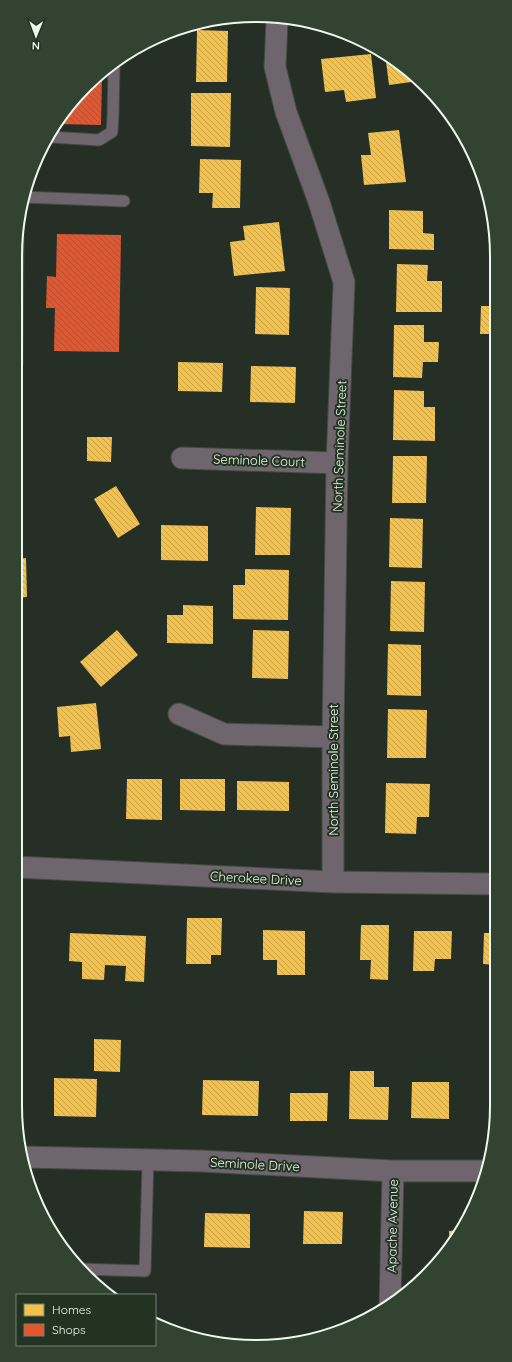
<svg xmlns="http://www.w3.org/2000/svg" width="512" height="1362" viewBox="0 0 512 1362" font-family="Quicksand,sans-serif">
  <style>
    .homes { fill: url(#homes-back-hatch) }
    .shops { fill: url(#shops-back-hatch) }
    .lines { fill: none; stroke-linecap: round; stroke-linejoin: round }
    .lane-casing { stroke: #434a43; stroke-width: 13 }
    .street-casing { stroke: #434a43; stroke-width: 23 }
    .lane { stroke: #6f656c; stroke-width: 11 }
    .street { stroke: #6f656c; stroke-width: 21 }
    .labels { text-anchor: middle; stroke-width: 4; stroke-linejoin: round; paint-order: stroke }
    .street-label { font-size: 13px; fill: #edf8ec; stroke: #232 }
    .rim { fill: none; stroke: #edf8ec; stroke-width: 2 }
  </style>
  <defs>
    <pattern id="homes-back-hatch" width="6" height="6" patternUnits="userSpaceOnUse"><rect width="6" height="6" fill="#f2c14e"/><path d="M-1 5l2 2M0 0l6 6M5-1l2 2" fill="none" stroke="#c7a34c"/></pattern>
    <pattern id="shops-back-hatch" width="6" height="6" patternUnits="userSpaceOnUse"><rect width="6" height="6" fill="#e4572e"/><path d="M-1 5l2 2M0 0l6 6M5-1l2 2" fill="none" stroke="#ad5237"/></pattern>
  </defs>
  <rect width="100%" height="100%" fill="#262f26"/>
  <path class="homes" d="M197,30L228,31L227,82H196Z
    M385,53L390,55L419,81L389,85Z
    M371,54L376,98L346,102L344,90L325,92L321,59Z
    M191,93H231L230,147L191,146Z
    M399,130L406,182L364,185L361,155H371L368,133Z
    M200,159L241,160L240,208H212L213,193H199Z
    M389,210L423,211V233L434,234V250L389,249Z
    M279,222L285,271L234,276L230,242L245,240L243,226Z
    M492,227H495V275H490Z
    M397,264L428,265L427,281H442V312H396Z
    M256,287L290,288L289,335L255,334Z
    M481,306H495V334H480Z
    M394,325H424V342H439L438,362H423L422,378L393,377Z
    M178,362L223,363L222,392L178,391Z
    M251,366L296,367L295,403L250,402Z
    M394,390L424,391V407H435V441L393,440Z
    M87,437H112L111,462L87,461Z
    M393,456H427L426,503H392Z
    M116,486L140,524L118,538L94,499Z
    M256,507L291,508L290,555H255Z
    M390,518L423,519L422,568L389,567Z
    M161,525L208,526V561L161,560Z
    M26,558L27,597L15,598V559Z
    M245,569L289,570L288,620L233,619V585H245Z
    M391,581L425,582L424,632L390,631Z
    M183,605L213,606V644L167,643V615H183Z
    M117,630L138,655L101,687L80,662Z
    M253,630L289,631L288,679L252,678Z
    M388,644L421,645V696L387,695Z
    M96,703L101,749L71,752L70,736L59,737L57,707Z
    M388,709L427,710L426,758H387Z
    M127,779H162V820L126,819Z
    M180,779H225V811L180,810Z
    M237,781L289,782V811L237,810Z
    M386,783L430,784L429,817H417L416,834L385,833Z
    M187,918H222L221,955H211V964H186Z
    M361,925H389L388,980L370,979L371,960H360Z
    M263,930L305,931V975H277V960H263Z
    M414,931H452L451,959H435L434,971H413Z
    M70,933L146,936L144,982L125,981L126,966L105,965L104,980L82,979V962L69,961Z
    M484,933H497V965L483,964Z
    M94,1039L121,1040L120,1072L94,1071Z
    M350,1071H374V1087H389L388,1120L349,1119Z
    M54,1078L97,1079L96,1117L54,1116Z
    M203,1080L259,1081L258,1116L202,1115Z
    M412,1082H449V1119L411,1118Z
    M290,1093H328L327,1121H290Z
    M304,1211L343,1212L342,1244H303Z
    M205,1213L250,1214V1248L204,1247Z
    M458,1230L450,1247L449,1231Z"/>
  <path class="shops" d="M102,77L101,125L58,124L65,109Z
    M57,234L121,235L119,352L54,351L55,308H46L47,276L56,277Z"/>
  <g class="lines">
    <g class="lane-casing">
      <path id="lane" d="M51,137L99,140L112,132L113,115L114,66
        M23,197L124,201
        M15,364H17L18,236
        M80,1269L145,1271L148,1160"/>
    </g>
    <g class="street-casing">
      <path id="street" d="M277,20L275,67L286,112L319,202L344,282L337,463L333,737V882
        M182,458L337,463
        M179,714L224,734L333,737
        M15,867L333,882L496,884
        M23,1157L201,1161L393,1171H487
        M390,1306L393,1171"/>
    </g>
    <use href="#lane" class="lane"/>
    <use href="#street" class="street"/>
  </g>
  <g class="labels">
    <g class="street-label">
      <text transform="translate(339 446) rotate(-88)" y="5">North Seminole Street</text>
      <text transform="translate(259 460) rotate(2)" y="5">Seminole Court</text>
      <text transform="translate(333 770) rotate(-90)" y="5">North Seminole Street</text>
      <text transform="translate(256 878) rotate(3)" y="5">Cherokee Drive</text>
      <text transform="translate(255 1164) rotate(3)" y="5">Seminole Drive</text>
      <text transform="translate(392 1226) rotate(-89)" y="5">Apache Avenue</text>
    </g>
  </g>
  <path d="M0 0H512V1362H0ZM256 22H256A234 234 0 0 1 490 256V1106A234 234 0 0 1 256 1340H256A234 234 0 0 1 22 1106V256A234 234 0 0 1 256 22Z" fill="#324332" fill-rule="evenodd"/>
  <path class="rim" d="M256 22H256A234 234 0 0 1 490 256V1106A234 234 0 0 1 256 1340H256A234 234 0 0 1 22 1106V256A234 234 0 0 1 256 22Z"/>
  <rect x="16" y="1294" width="140" height="52" fill="#223322" stroke="#738273"/>
  <rect x="24" y="1304" width="20" height="12" fill="#f2c14e" stroke="#738273"/>
  <text x="52" y="1314" font-size="12" fill="#edf8ec">Homes</text>
  <rect x="24" y="1324" width="20" height="12" fill="#e4572e" stroke="#738273"/>
  <text x="52" y="1334" font-size="12" fill="#edf8ec">Shops</text>
  <g transform="translate(36 36) rotate(181)" stroke="#223322" stroke-width="3" paint-order="stroke">
  <path d="M0-3L7 15L0 10L-7 15Z" fill="#edf8ec"/>
  <text y="-6" font-size="11" font-weight="bold" text-anchor="middle" fill="#edf8ec">N</text>
  </g>
</svg>
